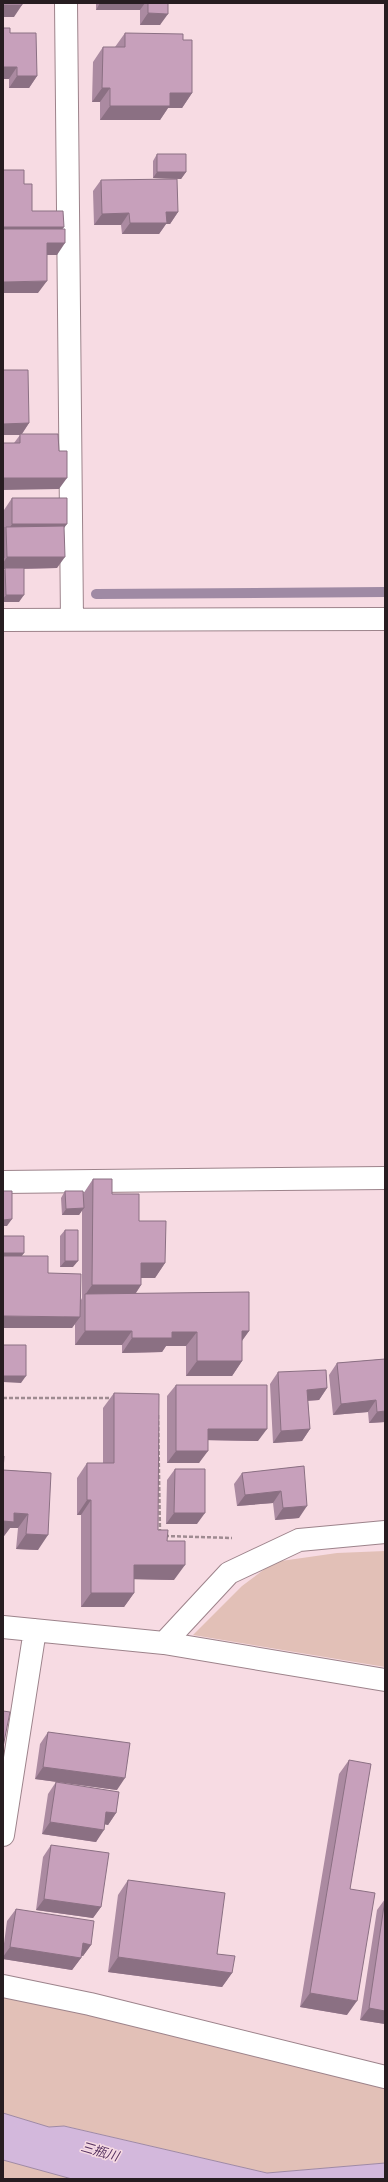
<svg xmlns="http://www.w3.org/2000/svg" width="388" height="2182" viewBox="0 0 388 2182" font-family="'Roboto Condensed','Noto Sans JP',sans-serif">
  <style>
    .green { fill: #e2c0b7 }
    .water { fill: #d3b8dc; stroke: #9f8aa4 }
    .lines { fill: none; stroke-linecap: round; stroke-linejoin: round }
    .stream { stroke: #9f8aa4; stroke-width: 10 }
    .minor-casing { stroke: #9d838b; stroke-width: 24 }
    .path { stroke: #9f8b91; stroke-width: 2.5; stroke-dasharray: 4 2; stroke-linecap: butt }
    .minor { stroke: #fff; stroke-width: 22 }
    .wall { fill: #ab8aa1 }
    .shaded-wall { fill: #8b7083 }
    .building { fill: #c7a0bb; stroke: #8b7083 }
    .labels { text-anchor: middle; stroke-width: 3; stroke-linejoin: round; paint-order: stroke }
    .water-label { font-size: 13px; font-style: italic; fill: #563261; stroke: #f7dbe3 }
  </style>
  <rect width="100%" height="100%" fill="#f7dbe3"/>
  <path class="green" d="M385,1551V1667L193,1635L242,1586L274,1562L337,1553Z
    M3,1996L136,2024L385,2085V2163L267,2173L65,2126L49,2127L3,2113Z
    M3,2160L72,2179H3Z"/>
  <path class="water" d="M3,2113L49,2127L64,2126L267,2173L385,2163V2179H72L3,2160Z"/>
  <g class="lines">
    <path class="stream" d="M96,594L385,592"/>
    <g class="minor-casing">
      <path id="minor" d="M66,3L72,620
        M3,620L385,619
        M3,1182L385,1178
        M3,1627L164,1643L385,1680
        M164,1643L229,1573L299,1540L385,1532
        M3,1835L35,1630
        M3,1986L90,2004L385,2077"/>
    </g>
    <path class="path" d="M3,1398H111
      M158,1415L160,1532
      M165,1536L232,1538"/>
    <use href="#minor" class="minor"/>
  </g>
  <path class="wall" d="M96,3H168L160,25H140V10H96Z
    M10,33L37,76L29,88H9V79H3Z
    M125,33L183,40L192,93L182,108H168L160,120H100V102H92L93,62L103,47H115Z
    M157,154L186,172L181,179L153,178V161Z
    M101,180L178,212L170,224H166L159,234H122L121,225H94L93,191Z
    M3,370L29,423L22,434L59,489L14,443L20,435H3Z
    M12,498L64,527L57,568L24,569L19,602H3V571L5,569H3V527L4,530V510Z
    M93,1179L112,1194L139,1221L165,1263L155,1278H141V1285L136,1293L249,1331L242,1341V1361L232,1376H186V1346H166L162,1352L122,1353V1345H75V1324L72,1328L22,1256L48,1273L81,1300L82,1298V1210L79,1215H62L61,1198L65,1191L83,1194Z
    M65,1230L73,1267H60V1236Z
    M385,1359V1422L369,1423L368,1412L333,1415L329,1375L337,1363Z
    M278,1372L327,1388L319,1400L308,1401L310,1429L302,1441L273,1443L270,1384Z
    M176,1385L258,1441L208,1440L199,1463H167V1396Z
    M114,1393L158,1530L167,1541L174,1580L134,1579V1593L124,1607H81V1515H77V1478L87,1463H103V1408Z
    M304,1466L299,1518L275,1520L273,1503L237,1506L234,1484L242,1473Z
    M175,1469L197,1524H166L167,1480Z
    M3,1470L51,1473L38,1550L16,1549L18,1528H10L4,1536Z
    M48,1732L117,1790L35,1779L40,1744Z
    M349,1760L347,2015L300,2007L339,1774Z
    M56,1782L116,1813L108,1825L105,1824L96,1842L42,1834L48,1794Z
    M51,1845L101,1907L93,1918L36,1910L43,1857Z
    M128,1880L217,1954L232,1973L222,1987L108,1972L118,1895Z
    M385,1899V2024L360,2020L377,1910Z
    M16,1909L91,1945L83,1956H81V1958L72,1970L3,1959V1951L7,1921Z"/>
  <path class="shaded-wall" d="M100,3H145L140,10H96Z
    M3,5H22L14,17H3Z
    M148,13L168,14L160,25H140Z
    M3,67H17L9,79H3Z
    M17,76H37L29,88H9Z
    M102,88H110L100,102H92Z
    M170,93H192L182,108H168L160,120H100L110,106Z
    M157,172H186L181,179L153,178Z
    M166,212H178L170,224H166L159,234H122L130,223Z
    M129,213L121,225H94L102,214Z
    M3,227H64L56,238L3,239Z
    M47,243H65L57,255H38Z
    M47,281L38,293H3V282Z
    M29,423L21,435L20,434V435H3V424Z
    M3,478H67L59,489L3,490Z
    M12,524H67L58,536L6,533Z
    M7,557H65L57,568L3,569V563Z
    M6,595H24L19,602H3V599Z
    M84,1208L79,1215H62L66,1209Z
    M12,1219L7,1226H3V1220Z
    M3,1253H24L19,1260H3Z
    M65,1261H78L73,1267H60Z
    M141,1263H165L155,1278H131Z
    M92,1285H141L131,1300L85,1295Z
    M3,1316L80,1317L72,1328H3Z
    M85,1331H132L122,1345H75Z
    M242,1331H249L238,1346Z
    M172,1332H197L186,1346H166L162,1352L122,1353L132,1338Z
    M197,1361H242L232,1376H186Z
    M3,1376H26L21,1383L3,1382Z
    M327,1388L319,1400L299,1401L307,1390Z
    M376,1400L368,1412L333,1415L341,1404Z
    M385,1411V1422L369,1423L377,1412Z
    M208,1429H267L258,1441L199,1440Z
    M310,1429L302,1441L273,1443L281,1431Z
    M176,1451H208L199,1463H167Z
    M281,1491L273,1503L237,1506L245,1495Z
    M87,1500H91L81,1515H77Z
    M307,1506L299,1518L275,1520L283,1508Z
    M14,1513L28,1514L18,1528H10L4,1536H3V1521Z
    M174,1513H205L197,1524H166Z
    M26,1534L48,1535L38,1550L16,1549Z
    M134,1565H185L174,1580L124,1579Z
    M91,1593H134L124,1607H81Z
    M43,1767L125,1778L117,1790L35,1779Z
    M106,1812L116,1813L108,1825L98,1823Z
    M50,1822L104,1830L96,1842L42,1834Z
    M44,1899L101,1907L93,1918L36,1910Z
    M83,1943L91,1945L83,1956L75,1955Z
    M10,1947L81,1958L72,1970L3,1959V1957Z
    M118,1957L232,1973L222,1987L108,1972Z
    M310,1993L357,2001L347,2015L300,2007Z
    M369,2008L385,2011V2024L360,2020Z"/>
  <path class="building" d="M3,3H22V5H3Z
    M148,3H168V14L148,13Z
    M3,28H10V33H36L37,76H17V67H3Z
    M125,33L183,34V40H192V93H170V106H110V88H102L103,47H125Z
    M157,154H186V172H157Z
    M3,170H24V184H32V211H63L64,227H3Z
    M177,179L178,212H166L167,223H130L129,213L102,214L101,180Z
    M3,229H65V243H47V281L3,282Z
    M3,370H28L29,423L3,424Z
    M20,434H58L59,451H67V478H3V443H20Z
    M12,498H67V524H12Z
    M64,526L65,557H7L6,527Z
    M3,527H4V558H3Z
    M5,568H24V595H6Z
    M93,1179H112V1194H139V1221H166L165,1263H141V1285H92Z
    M3,1191H12V1219L3,1220Z
    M65,1191H83L84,1208L66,1209Z
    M65,1230H78V1261H65Z
    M3,1236H24V1253H3Z
    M3,1256H48V1273L81,1274L80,1317L3,1316Z
    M249,1292V1331H242V1361H197V1332H172V1338H132V1331H85V1294Z
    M3,1345H26V1376H3Z
    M385,1359V1411L377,1412L376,1400L341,1404L337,1363Z
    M326,1370L327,1388L307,1390L310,1429L281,1431L278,1372Z
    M176,1385H267V1429H208V1451H176Z
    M114,1393L159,1394L158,1530H168L167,1541H185V1565H134V1593H91V1500H87V1463H114Z
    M3,1456H4L3,1470L51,1473L48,1535L26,1534L28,1514L14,1513V1522L3,1521Z
    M304,1466L307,1506L283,1508L281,1491L245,1495L242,1473Z
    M175,1469H205V1513H174Z
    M3,1711L10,1712L3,1747Z
    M48,1732L130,1743L125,1778L43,1767Z
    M349,1760L371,1764L350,1889L375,1893L357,2001L310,1993Z
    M56,1782L119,1792L116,1813L106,1812L104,1830L50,1822Z
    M51,1845L109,1853L101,1907L44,1899Z
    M128,1880L225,1893L217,1954L235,1956L232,1973L118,1957Z
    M385,1899V2011L369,2008Z
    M16,1909L94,1921L91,1945L83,1943L81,1958L10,1947Z"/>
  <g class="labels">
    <g class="water-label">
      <text transform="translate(100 2151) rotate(16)" y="5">三瓶川</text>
    </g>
  </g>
  <rect width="388" height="2182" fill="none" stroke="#271d21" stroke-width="8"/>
</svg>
